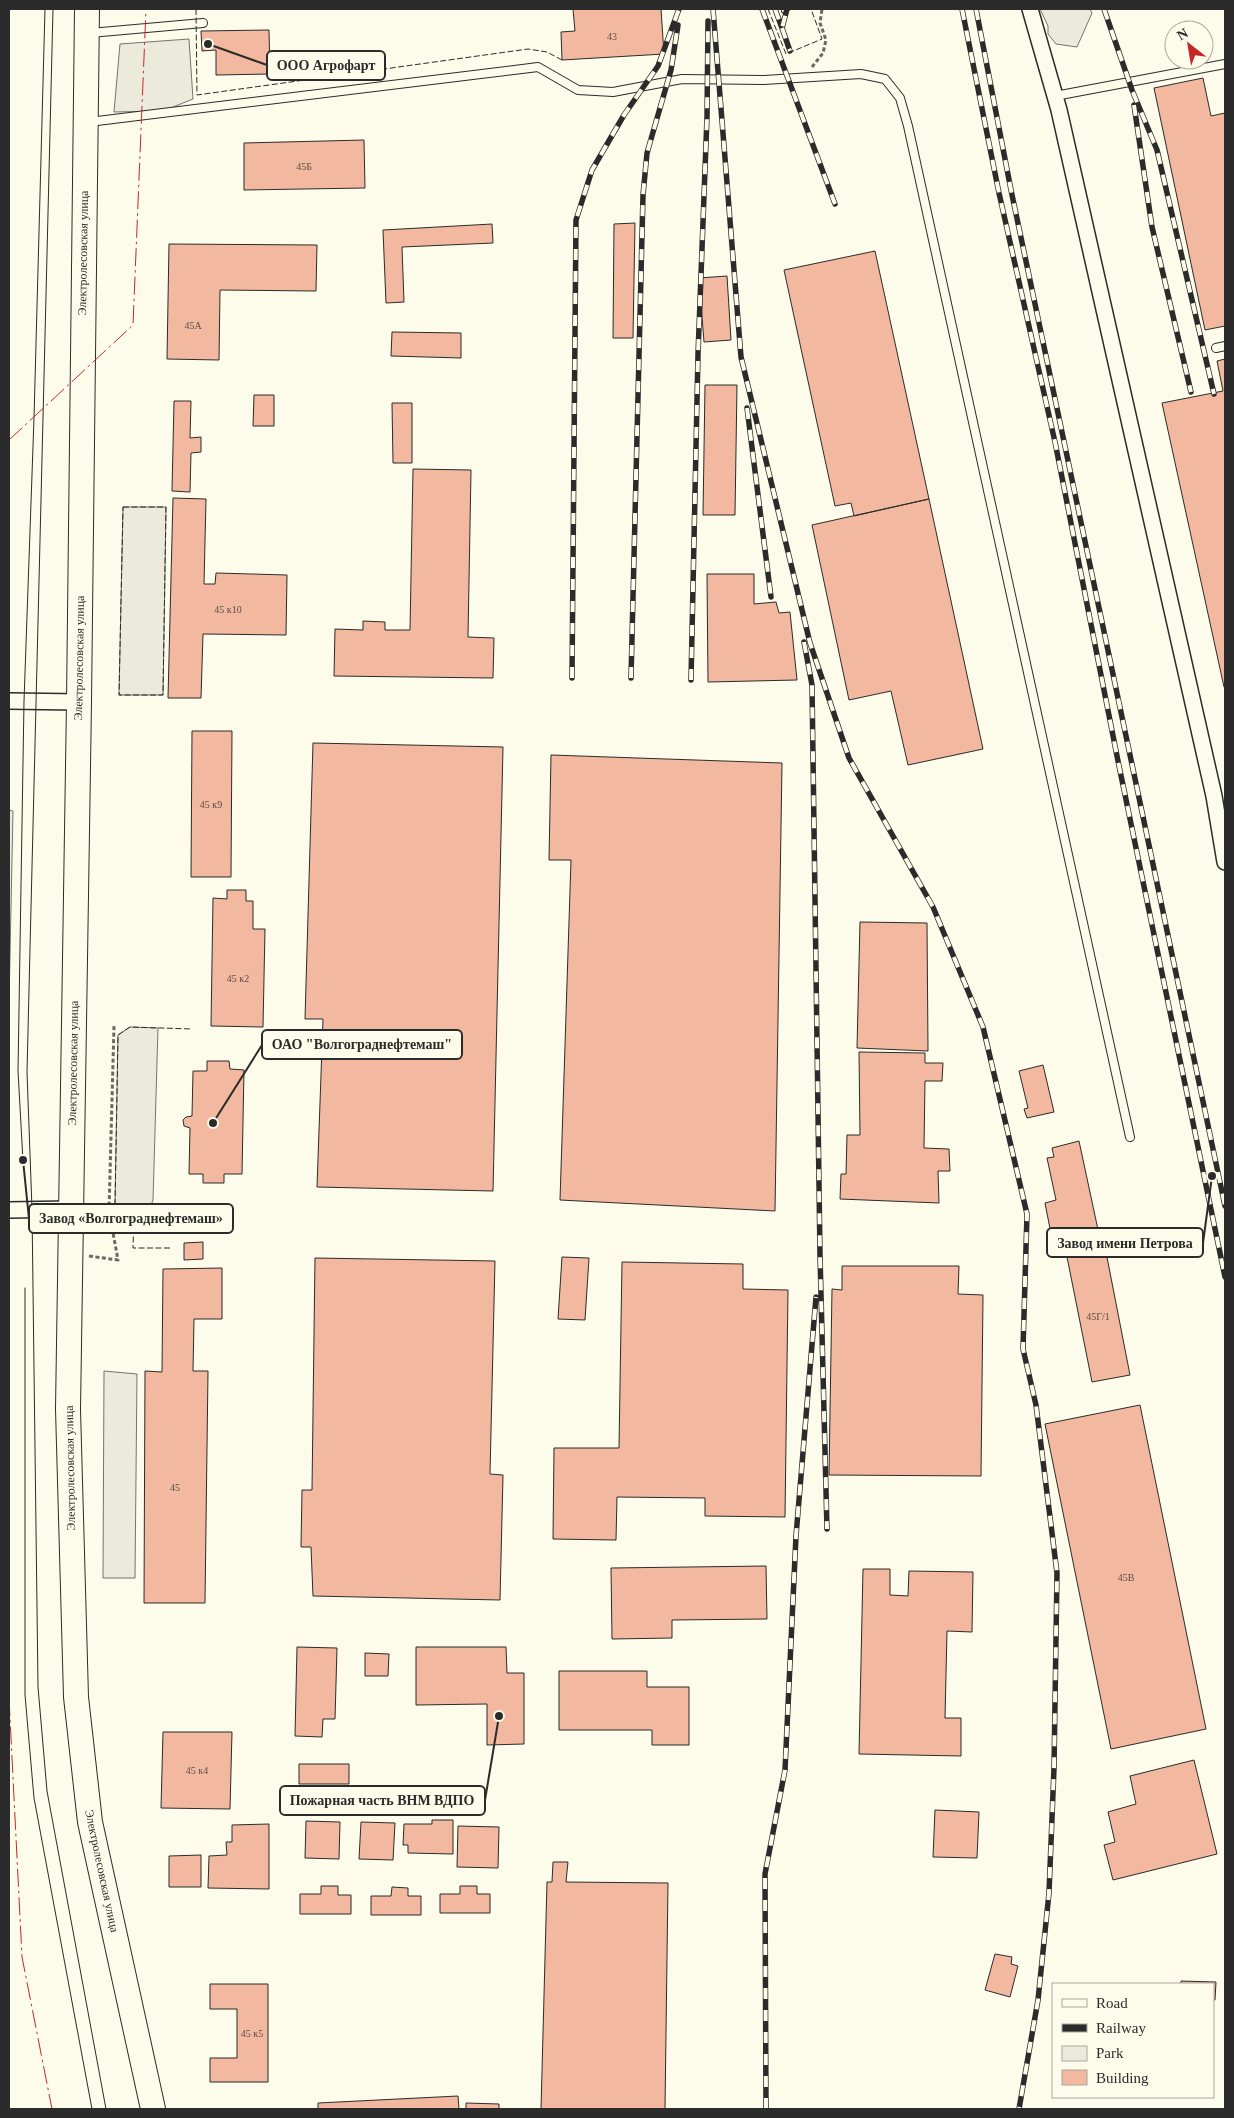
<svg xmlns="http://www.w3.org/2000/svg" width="1234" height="2118" viewBox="0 0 1234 2118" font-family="Georgia,serif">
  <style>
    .green { fill: #ecebdb; stroke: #74746e }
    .parking { fill: #eceadb; stroke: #74746e }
    .building { fill: #f2b8a0; stroke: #2b2b2b }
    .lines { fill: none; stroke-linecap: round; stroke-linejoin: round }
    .lane-casing { stroke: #2b2b2b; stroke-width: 10 }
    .street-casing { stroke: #2b2b2b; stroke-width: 18 }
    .primary-casing { stroke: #2b2b2b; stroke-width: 26 }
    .path { stroke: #6a6964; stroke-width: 3; stroke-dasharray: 4 2.5; stroke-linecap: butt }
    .lane { stroke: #fdfbea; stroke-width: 8 }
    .street { stroke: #fdfbea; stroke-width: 15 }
    .primary { stroke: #fdfbea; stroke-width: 24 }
    .tram { stroke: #2b2b2b; stroke-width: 1 }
    .rail-casing { stroke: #2b2b2b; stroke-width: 5.5 }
    .rail { stroke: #fdfbea; stroke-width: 4; stroke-dasharray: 11; stroke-linecap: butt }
    .fence { stroke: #2b2b2b; stroke-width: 1; stroke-dasharray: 6 2.5; stroke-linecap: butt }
    .power { stroke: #c62828; stroke-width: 1; stroke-dasharray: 18 4 2.5 4; stroke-linecap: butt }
    .labels { text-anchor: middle; stroke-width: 4; stroke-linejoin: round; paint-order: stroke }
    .number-label { font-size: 10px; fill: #5d4e48 }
    .street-label { font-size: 12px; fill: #2b2b2b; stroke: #fdfbea }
    .leader { fill: none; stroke: #2b2b2b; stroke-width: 2 }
    .callout-dot { fill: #2b2b2b; stroke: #fdfbea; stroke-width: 2 }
    .callout { fill: #fdfbea; stroke: #2b2b2b; stroke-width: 2 }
    .callout-label { font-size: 14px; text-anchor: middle; font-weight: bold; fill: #2b2b2b }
  </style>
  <rect width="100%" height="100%" fill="#fdfbea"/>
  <path class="green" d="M1040,9H1090L1092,13L1077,47L1056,44L1048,34V26Z
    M9,810L13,811L9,1004Z
    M130,1027L158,1028L153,1200L149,1210L140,1216L121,1213L115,1205L118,1035Z"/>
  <path class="parking" d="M189,39L193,99L163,111L114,112L120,44Z
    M123,507H166L163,695H119Z
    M104,1371L137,1374L135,1578H103Z"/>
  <path class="building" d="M573,9H661L664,54L562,60L561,32L575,31Z
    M269,30L270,74L216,75V50L202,51L201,31Z
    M1203,78L1211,116L1225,113V326L1205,330L1154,88Z
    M364,140L365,188L244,190V143Z
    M635,223L633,338H613L614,224Z
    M492,224L493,243L402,247L404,302L386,303L383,230Z
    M169,244L317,245L316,291L220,290L219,360L167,359Z
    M875,251L929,499L854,516L851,503L835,506L784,270Z
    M727,276L731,340L704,342L699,278Z
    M392,332L461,333V358L391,356Z
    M1225,359V687H1224L1162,403L1223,391L1217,361Z
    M705,385H737L735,515H703Z
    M254,395H274V426H253Z
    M174,401H191L190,438L201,437V452L191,453L190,492L172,491Z
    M392,403H412V463H393Z
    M413,469L471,470L468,637L494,638L493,678L334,676L335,629L363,630V621L385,622V630H410Z
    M173,498L206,499L204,584H215L216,573L287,575L286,635L203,634L201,698H168Z
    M929,499L983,749L908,765L891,691L849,700L812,525Z
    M707,574H754V604L776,602L779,613L790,612L797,680L708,682Z
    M192,731H232L231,877H191Z
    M313,743L503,747L493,1191L317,1187L323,1019H305Z
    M551,755L782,763L775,1211L560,1200L571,860H549Z
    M227,890H246V901H253V929H265L263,1027L211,1026L213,898L227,899Z
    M860,922L927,923L928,1051L857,1048Z
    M859,1052L925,1053V1063H943L942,1081H925L924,1148L949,1149L950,1171H938L939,1203L840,1199L841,1174H846L847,1135H860Z
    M207,1061H229L230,1069L244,1070L242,1174H224V1183H203V1174H189L190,1128L184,1126L183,1120L186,1117L192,1116L193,1071H207Z
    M1043,1065L1054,1112L1027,1118L1024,1109L1028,1108L1019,1071Z
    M1079,1141L1100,1239L1064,1246L1063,1237L1052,1239L1045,1203L1056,1200L1047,1158L1054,1157L1052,1148Z
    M203,1242V1259L184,1260V1243Z
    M1105,1247L1130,1375L1092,1382L1067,1257Z
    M562,1257L589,1258L585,1320L558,1319Z
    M315,1258L495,1261L490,1474L503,1475L500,1600L313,1596L311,1547H301L302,1490H312Z
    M622,1262L743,1264V1289L788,1290L785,1517L705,1516V1498L617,1497L616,1540L553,1539L554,1448H619Z
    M842,1266H959L958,1294L983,1295L981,1476L829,1475L832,1289L842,1290Z
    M222,1268V1319H194L193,1371H208L205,1603H144L145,1371L162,1372L163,1269Z
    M1140,1405L1206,1729L1111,1749L1045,1424Z
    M766,1566L767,1619L672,1620V1638L612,1639L611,1568Z
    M863,1569H890V1595L908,1596L909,1571L973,1572L972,1632L947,1631L945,1718H961V1756L859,1754Z
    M297,1647L337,1648L335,1719H323L322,1737L295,1736Z
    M416,1647H506L507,1673H524V1744L487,1745V1704L416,1705Z
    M365,1653L389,1654L388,1676H365Z
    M559,1671H647V1687H689V1745H652V1730H559Z
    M163,1732H232L230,1809L161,1808Z
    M1194,1760L1217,1854L1113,1880L1104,1845L1115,1842L1108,1812L1136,1804L1130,1776Z
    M299,1764H349V1784H299Z
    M935,1810L979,1812L977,1858L933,1857Z
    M432,1820H453V1854L408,1853V1845H403L404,1824H432Z
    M306,1821L340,1822L339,1859L305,1858Z
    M361,1822L395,1823L393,1860L359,1859Z
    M269,1824V1889L208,1888L209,1856L227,1855L226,1842H232V1825Z
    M458,1826L499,1827L498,1868L457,1867Z
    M201,1855V1887H169V1856Z
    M553,1862H568L566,1882L668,1883L665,2109H541L547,1882H552Z
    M321,1886H338V1895H351V1914H300V1894H321Z
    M460,1886H477V1894H490V1913H440V1894H460Z
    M392,1887L408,1888V1896H421V1915H371V1896H391Z
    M995,1954L1012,1957L1011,1964L1018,1966L1010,1997L985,1990Z
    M1181,1981L1216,1982L1215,2000H1213V1984H1181Z
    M210,1984H268V2082H210V2058H237V2009H210Z
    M458,2096L459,2109H318V2103Z
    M466,2103L499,2104V2109H466Z"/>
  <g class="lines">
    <g class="lane-casing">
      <path id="lane" d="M90,33L203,23
        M1055,96L1225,64
        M89,122L538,67L578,90L613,92L682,79L764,80L861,74L885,79L900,98L908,126L1130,1137
        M1216,348L1225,346"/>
    </g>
    <g class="street-casing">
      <path id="street" d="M1030,9L1059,110L1214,796L1225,862
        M9,701L79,702
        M9,1210L71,1209"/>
    </g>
    <g class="primary-casing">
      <path id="primary" d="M87,9L79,702L68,1409L76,1697L90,1822L153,2109"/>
    </g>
    <path class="path" d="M812,67L823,53L826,40L820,23L822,9
      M89,1256L118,1260L109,1211L114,1026"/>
    <use href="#lane" class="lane"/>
    <use href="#street" class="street"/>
    <use href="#primary" class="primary"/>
    <path class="tram" d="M53,9L27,1072L32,1209L38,1687L47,1791L106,2109
      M23,1161L18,1071L24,701L34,418L45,9
      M25,1288V1695L34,1798L92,2109"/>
    <g class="rail-casing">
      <path id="rail" d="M713,9L741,357L810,643L849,758L933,907L983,1027L1027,1214L1023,1349L1036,1405L1057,1573L1054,1768L1049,1893L1038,2000L1019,2109
        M762,9L835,204
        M775,9L782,28L787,9
        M962,9L999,193L1055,442L1118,761L1225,1277
        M976,9L1011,190L1225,1206
        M1104,9L1132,90L1157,150L1214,394
        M782,28L790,51
        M1134,105L1152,227L1191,392
        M747,408L771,597
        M804,642L812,685L820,1255L827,1529
        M572,678L576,220L592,170L624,115L658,66L679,9
        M631,678L643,195L647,153L671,70L678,25
        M691,680L698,354L707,117L708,21
        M766,2109L765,1874L785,1770L796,1536L816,1297"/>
    </g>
    <use href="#rail" class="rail"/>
    <path class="fence" d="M196,9L197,95L528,49L547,52L562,60
      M768,9L786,54L822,39L811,9
      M781,9L782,13L792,9
      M123,507H166L163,695H119Z
      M170,1248H133L134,1215L121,1213L115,1205L118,1035L130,1027L192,1029"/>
    <path class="power" d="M9,440L133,325L146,9
      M9,1698L22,1957L52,2109"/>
  </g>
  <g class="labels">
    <g class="number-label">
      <text x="612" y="40">43</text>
      <text x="304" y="170">45Б</text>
      <text x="193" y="329">45А</text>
      <text x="228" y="613">45 к10</text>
      <text x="211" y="808">45 к9</text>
      <text x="238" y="982">45 к2</text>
      <text x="1098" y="1320">45Г/1</text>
      <text x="175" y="1491">45</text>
      <text x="1126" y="1581">45В</text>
      <text x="197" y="1774">45 к4</text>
      <text x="252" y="2037">45 к5</text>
    </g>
    <g class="street-label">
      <text transform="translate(83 253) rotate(-89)" y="4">Электролесовская улица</text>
      <text transform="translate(79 658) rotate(-89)" y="4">Электролесовская улица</text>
      <text transform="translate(73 1063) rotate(-89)" y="4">Электролесовская улица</text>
      <text transform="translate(70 1468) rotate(-91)" y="4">Электролесовская улица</text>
      <text transform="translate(102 1871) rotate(78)" y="4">Электролесовская улица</text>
    </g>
  </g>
  <path class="leader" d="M208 44L267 65M213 1123L262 1045M23 1160L29 1219M1212 1176L1203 1243M499 1716L485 1800"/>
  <g class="callout-dot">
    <circle cx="208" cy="44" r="5"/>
    <circle cx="213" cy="1123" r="5"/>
    <circle cx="23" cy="1160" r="5"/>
    <circle cx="1212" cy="1176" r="5"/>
    <circle cx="499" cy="1716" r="5"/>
  </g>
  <g class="callout">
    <rect x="267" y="51" width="118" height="29" rx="5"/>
    <rect x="262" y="1030" width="200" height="29" rx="5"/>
    <rect x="29" y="1204" width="204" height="29" rx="5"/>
    <rect x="1047" y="1228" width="156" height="29" rx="5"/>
    <rect x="280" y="1786" width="205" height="29" rx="5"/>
  </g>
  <g class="callout-label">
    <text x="326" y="70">ООО Агрофарт</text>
    <text x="362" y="1049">ОАО "Волгограднефтемаш"</text>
    <text x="131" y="1223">Завод «Волгограднефтемаш»</text>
    <text x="1125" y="1248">Завод имени Петрова</text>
    <text x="382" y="1805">Пожарная часть ВНМ ВДПО</text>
  </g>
  <rect width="1234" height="2118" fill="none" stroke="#2b2b2b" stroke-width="20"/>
  <rect x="1052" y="1983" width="162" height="115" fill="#fdfbea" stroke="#a9a89e"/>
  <rect x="1062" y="1999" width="25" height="8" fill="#fdfbea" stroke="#a9a89e"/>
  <text x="1096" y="2008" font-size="15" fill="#2b2b2b">Road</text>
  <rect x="1062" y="2024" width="25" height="8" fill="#2b2b2b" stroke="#a9a89e"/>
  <text x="1096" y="2033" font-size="15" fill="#2b2b2b">Railway</text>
  <rect x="1062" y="2046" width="25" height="15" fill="#ecebdb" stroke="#a9a89e"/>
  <text x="1096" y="2058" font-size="15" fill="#2b2b2b">Park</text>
  <rect x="1062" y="2070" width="25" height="15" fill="#f2b8a0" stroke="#a9a89e"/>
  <text x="1096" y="2083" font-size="15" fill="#2b2b2b">Building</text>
  <g transform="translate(1189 45) rotate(329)"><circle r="24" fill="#fdfbea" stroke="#a9a89e"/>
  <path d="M0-4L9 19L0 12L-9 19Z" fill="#c62828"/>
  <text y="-8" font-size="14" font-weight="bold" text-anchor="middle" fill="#2b2b2b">N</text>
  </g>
</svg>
